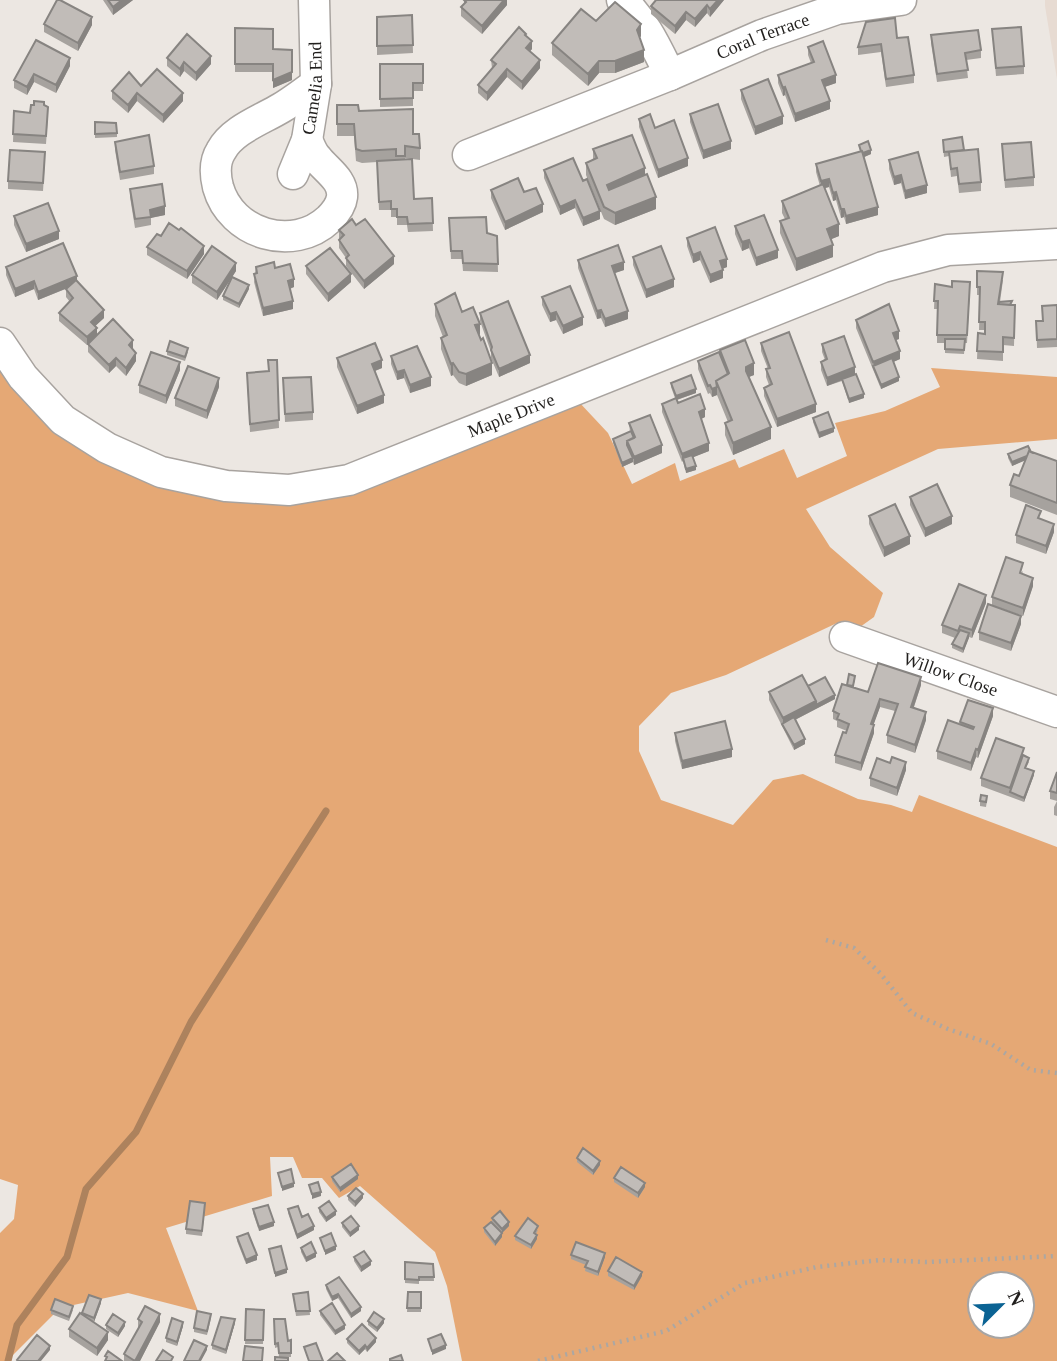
<svg xmlns="http://www.w3.org/2000/svg" width="1057" height="1361" viewBox="0 0 1057 1361" font-family="'Times New Roman',serif">
  <style>
    .built { fill: #e7dbd2 }
    .forest { fill: #e5a875; fill-rule: evenodd }
    .lines { fill: none; stroke-linecap: round; stroke-linejoin: round }
    .stream { stroke: #ad825d; stroke-width: 7 }
    .minor-casing { stroke: #a8a39f; stroke-width: 33 }
    .path { stroke: #aba7a3; stroke-width: 4.5; stroke-dasharray: 2 5; stroke-linecap: butt }
    .minor { stroke: #fff; stroke-width: 30 }
    .wall { fill: #a6a29e }
    .shaded-wall { fill: #878481 }
    .building { fill: #c1bcb8; stroke: #878481; stroke-width: 2 }
    .labels { text-anchor: middle; stroke-width: 5; stroke-linejoin: round; paint-order: stroke }
    .street-label { font-size: 18px; fill: #211f1d; stroke: #fff }
  </style>
  <rect width="100%" height="100%" fill="#ece7e2"/>
  <path class="built" d="M1045,0H1057V79L1045,6Z"/>
  <path class="forest" d="M0,368L28,405L79,447L153,485L229,502L300,501L578,401L608,433L632,484L675,463L680,481L735,459L739,468L784,449L797,478L847,456L835,423L885,411L940,387L931,368L1057,377V439L938,449L806,509L830,547L883,593L874,617L860,627L837,623L726,675L671,693L639,726V751L661,800L733,825L773,780L803,774L858,799L891,805L912,812L919,795L1057,847V1361H462L447,1286L435,1252L360,1186L339,1198L322,1178H302L293,1157H270L272,1196L166,1228L198,1311L128,1293L60,1308L7,1361H0V1233L14,1219L18,1185L0,1179ZM980,1284H1022V1326H980Z"/>
  <g class="lines">
    <path class="stream" d="M8,1361L17,1325L67,1257L86,1189L136,1132L191,1022L326,811"/>
    <g class="minor-casing">
      <g id="minor">
        <path d="M622,0C645,22 656,47 670,75"/>
        <path d="M307,140C310,146 312,153 317,158C326,170 344,180 342,197C341,206 335,213 329,219C293,253 231,234 218,187C215,175 214,162 221,151C232,130 261,120 281,108C293,101 304,92 316,84"/>
        <path id="s1" d="M468,155L670,75L762,35L837,9L901,0"/>
        <path id="s2" d="M293,174L307,140L316,84L314,0"/>
        <path id="s3" d="M0,343L23,377L63,420L107,448L161,472L226,486L289,490L349,480L883,267L948,250L1057,244"/>
        <path id="s4" d="M845,637L1057,712"/>
      </g>
    </g>
    <path class="path" d="M826,940L854,948L880,973L912,1013L948,1029L991,1044L1031,1070L1057,1073
      M538,1361L666,1331L745,1283L817,1267L880,1260L926,1262L1057,1256"/>
    <use href="#minor" class="minor"/>
  </g>
  <path class="wall" d="M103,0H133L113,15Z
    M464,0H507V5L482,34L461,16V7L464,4Z
    M724,0L710,17L707,13L695,27L686,20L675,34L651,14V6Z
    M412,15L413,53L377,55V17Z
    M596,21L641,36L639,38L644,62L615,73H599L588,86L552,55V43Z
    M44,24L92,25L78,51L44,32Z
    M235,28L273,49L292,80L273,88V72H235Z
    M992,29L1024,66V74L996,76Z
    M931,35L981,50V58L966,60L968,78L937,82L931,43Z
    M526,36L532,49L529,52L540,68L522,90L507,77L487,101L478,93V85L492,68L491,60Z
    M897,38L914,75V83L886,87L881,52L858,55V47Z
    M36,40L70,66L56,93L34,82L27,95L14,88V80Z
    M808,47L836,83L824,87L830,109L795,122L785,95L783,96L778,83V75L811,63L808,55Z
    M167,58L211,64L196,81L184,71L180,77L167,66Z
    M380,64H423V91H413V106L380,107Z
    M141,86L183,101L163,123L137,101L128,113L112,99V91Z
    M741,90L783,124L755,135L741,99Z
    M44,105L48,115L46,144L13,142L14,111L30,113Z
    M337,105L359,111L413,134L420,148V160L405,158V160L414,199L432,198L433,231L408,232L407,225H397V217H391V210H379L377,162L362,163L356,161L354,136H337Z
    M690,114L731,149L703,159L690,122Z
    M639,119L655,128L688,166L658,178L639,127Z
    M95,122L117,133V137L95,138Z
    M115,142L154,166V174L120,180L115,150Z
    M943,144L964,150L981,182V191L959,193L957,176L951,177L949,156L944,157Z
    M1002,144L1034,177V186L1005,188Z
    M859,145L871,154L864,157L878,215L846,224L844,217L841,218L836,200L833,201L829,187L825,188L839,236L831,239L833,257L796,271L780,233V221L785,219L782,213V201L820,186L816,172V164L860,152Z
    M593,149L645,175L656,209L615,225L604,219L586,175V163L593,160Z
    M45,160L43,191L8,189V181Z
    M889,160L927,193L905,199L901,183L894,185L889,169Z
    M544,170L583,181L600,219L583,226L575,208L560,215L544,178Z
    M130,189L165,215L151,218V225L135,228L130,197Z
    M491,190L524,192L543,212L505,230L491,198Z
    M14,216L59,239L26,252L14,225Z
    M449,218L487,233L497,236L498,272L463,271L462,259H451Z
    M356,225L394,264L364,289L346,266V258L339,248V240L340,239L339,238V230Z
    M735,226L778,258L756,266L749,248L742,251L735,234Z
    M161,236L204,254L187,279L147,255V247Z
    M687,238L727,267L723,268V278L710,283L700,260L693,263L687,246Z
    M633,257L674,287L646,298L633,265Z
    M578,260L624,270L615,273L628,319L605,327L601,318L597,319L578,268Z
    M306,266L351,282L328,302L306,274Z
    M6,267L77,281L104,318L95,326L97,335L133,348L132,349L136,361L126,376L116,366L109,373L88,352V345H87L59,321V313L70,302L66,297V289L68,288L38,300L34,289L15,297L6,275Z
    M256,267L275,268L294,287L290,289L293,309L263,316L254,282Z
    M236,271L217,300L192,283V275Z
    M977,271L1003,280L1000,302L1015,305L1014,346L1003,345V361L977,359L978,333L985,334V330H979L980,295H977Z
    M935,284L970,290L967,343H965L964,354L945,353V343H937V309H934Z
    M249,289L239,308L223,300V296Z
    M542,297L583,325L563,334L556,320L550,322L542,305Z
    M435,304L462,312L480,336L492,375L466,386L459,383L453,375L451,376L441,349V338L443,337L435,316Z
    M1057,305V347L1037,348L1036,321H1042V306Z
    M480,313L530,363L499,377L491,358V352L480,321Z
    M856,320L899,339L896,340L900,359L893,362L899,381L881,389L856,328Z
    M761,343L816,412L777,427L764,396V388L769,385L766,377V369H768L761,351Z
    M822,344L855,374L864,398L849,403L842,381L827,386L821,370V362L825,360L822,352Z
    M720,350L754,375L749,377L771,439L733,455L725,435V423L728,422L717,395L712,397L710,393L708,394L698,369V361L720,355Z
    M167,351L188,352L185,361L167,355Z
    M391,356L431,386L410,393L404,378L397,380L391,364Z
    M337,358L382,368L375,371L384,403L357,414L337,367Z
    M277,360L279,428L250,432L247,381L268,371Z
    M180,370L166,404L139,393V385Z
    M283,378L313,412V420L285,422Z
    M671,383L696,393L677,400L678,403L705,417L701,419L709,451L693,457L696,470L686,473L683,461L682,462L662,412V404L675,398L671,387Z
    M219,387L207,419L175,406V398Z
    M813,418L834,432L819,438L813,422Z
    M629,423L662,453L634,465L633,462L622,467L613,443V439L630,432Z
    M1031,452L1057,461V515L1010,497V485L1019,476L1025,460L1012,466L1008,458V454Z
    M910,497L952,524L925,537L910,505Z
    M869,516L910,544L884,557L869,524Z
    M1041,519L1054,532L1046,554L1016,543V535Z
    M1023,571L1022,574L1033,586L1023,616L992,605V597Z
    M986,603L972,638L969,637L963,653L952,648V644L955,638L942,633V625Z
    M1021,624L1011,651L979,640V632Z
    M855,680L853,687L868,692L921,685L914,707L926,720L915,753L887,743V735L895,711L880,707L873,725L874,733L861,771L835,763V755L847,731L837,727V721L833,719V711L847,685Z
    M808,686L835,699L795,720L805,744L794,750L769,700V692Z
    M993,716L978,758L976,757L971,771L937,759V751L960,724V722Z
    M675,733L732,757L682,769L675,741Z
    M1024,756L1029,762L1026,768L1034,775L1024,802L981,786V778Z
    M890,763L906,770L897,796L870,786V778Z
    M1057,772V816L1054,815V807L1057,801L1050,799V791Z
    M987,800L986,807L980,806V801Z
    M577,1158L600,1165L593,1175L577,1162Z
    M332,1177L358,1179L340,1192L332,1181Z
    M614,1178L645,1187L638,1198L614,1182Z
    M348,1196L363,1198L355,1207L348,1200Z
    M205,1207L202,1236L186,1234V1229Z
    M319,1208L336,1215L326,1222L319,1212Z
    M253,1209L274,1226L259,1231L253,1213Z
    M288,1209L302,1217L314,1230L297,1239L288,1213Z
    M492,1218L509,1226L502,1233L492,1222Z
    M342,1223L359,1230L350,1237L342,1227Z
    M484,1228L502,1237L495,1246L484,1232Z
    M538,1230L536,1234L537,1239L531,1249L515,1240V1236Z
    M237,1237L257,1260L246,1264L237,1241Z
    M301,1248L316,1257L306,1262L301,1252Z
    M571,1255L605,1257L598,1276L585,1271L586,1265L571,1259Z
    M354,1257L371,1265L361,1272L354,1261Z
    M405,1262L433,1264L434,1281H419V1284L405,1283Z
    M608,1271L642,1276L634,1290L608,1276Z
    M326,1285L361,1311L351,1318L338,1298L332,1301L326,1289Z
    M308,1292L310,1315L296,1316L293,1294Z
    M408,1292H421V1312H407Z
    M101,1303L94,1322L89,1320L108,1340L97,1356L69,1337V1329L82,1315V1313Z
    M246,1309L264,1310L263,1344H245Z
    M51,1310H73L69,1321L51,1314Z
    M320,1311L345,1329L335,1335L320,1315Z
    M211,1318L207,1335L194,1332V1328Z
    M138,1319L160,1322L140,1361H124V1354L139,1328L138,1327Z
    M274,1319L288,1341L291,1340V1357H279L278,1347L275,1348Z
    M368,1321L384,1323L377,1332L368,1325Z
    M235,1323L226,1354L212,1349V1345Z
    M106,1325L125,1326L118,1337L106,1329Z
    M183,1326L177,1346L166,1342V1338Z
    M347,1339L376,1342L367,1352L365,1349L359,1355L347,1343Z"/>
  <path class="shaded-wall" d="M122,0H133L113,15V7Z
    M504,0H507V5L482,34V26Z
    M718,0H724L710,17V9Z
    M707,5V13L695,27V19Z
    M686,12V20L675,34V26Z
    M92,17V25L78,51V43Z
    M641,24V36L637,42V30Z
    M532,41V49L526,56V48Z
    M644,50V62L615,73V61Z
    M211,56V64L196,81V73Z
    M70,58V66L56,93V85Z
    M540,60V68L522,90V82Z
    M599,61V73L588,86V74Z
    M184,62V71L180,77V69Z
    M507,69V77L487,101V93Z
    M292,72V80L273,88V80Z
    M34,74V82L27,95V87Z
    M836,75V83L822,88V80Z
    M785,87V95L783,96V88Z
    M137,93V101L128,113V105Z
    M183,93V101L163,123V115Z
    M830,101V109L795,122V114Z
    M783,116V124L755,135V127Z
    M731,141V149L703,159V151Z
    M871,150V154L862,158V154Z
    M688,158V166L658,178V170Z
    M645,168V180L607,197V185Z
    M901,175V183L894,185V177Z
    M829,179V187L821,189V181Z
    M927,185V193L905,199V191Z
    M836,192V200L833,201V193Z
    M656,197V209L615,225V213Z
    M575,200V208L560,215V207Z
    M543,204V212L505,230V222Z
    M165,206V215L150,218V210Z
    M878,207V215L846,224V216Z
    M841,209H844V217L841,218Z
    M600,211V219L583,226V218Z
    M839,224V236L827,241V229Z
    M59,231V239L26,252V244Z
    M749,240V248L742,251V242Z
    M833,245V257L796,271V259Z
    M204,246V254L187,279V271Z
    M778,250V258L756,266V258Z
    M700,252V260L693,263V255Z
    M394,256V264L364,289V281Z
    M727,259V267L720,270V261Z
    M624,262V270L612,274V266Z
    M236,263V271L217,300V292Z
    M723,270V278L710,283V275Z
    M351,274V282L328,302V294Z
    M77,276V284L38,300V292Z
    M294,279V287L288,289V281Z
    M674,279V287L646,298V290Z
    M34,281V289L15,297V289Z
    M249,285V289L239,308V304Z
    M293,301V309L263,316V308Z
    M104,310V318L91,330V322Z
    M601,310V318L597,319V311Z
    M628,311V319L605,327V319Z
    M556,312V320L550,322V314Z
    M583,317V325L563,334V326Z
    M480,324V336L475,325Z
    M97,328V336L87,345V337Z
    M899,331V339L893,341V333Z
    M133,340V348L129,353V345Z
    M900,351V359L875,370L873,362Z
    M136,353V361L126,376V368Z
    M530,355V363L499,377V369Z
    M116,358V366L109,373V365Z
    M382,360V368L372,372V364Z
    M180,362V370L166,404V396Z
    M453,363V375L451,376V364Z
    M492,363V375L466,386V374Z
    M754,363V375L746,378V367Z
    M855,367V375L827,386V378Z
    M404,370V378L397,380V372Z
    M431,377V386L410,393V385Z
    M899,377V381L881,389V385Z
    M219,378V387L207,419V411Z
    M717,387V395L712,397V389Z
    M696,389V393L676,400V396Z
    M864,394V398L849,403V399Z
    M384,395V403L357,414V406Z
    M816,404V412L777,427V419Z
    M705,409V417L699,420V412Z
    M771,427V439L733,455V443Z
    M834,428V432L819,438V433Z
    M709,443V451L684,461L683,458L682,462V454Z
    M662,445V453L634,465V457Z
    M1031,454V458L1012,466V462Z
    M633,458V462L622,467V463Z
    M696,466V470L686,473V469Z
    M952,516V524L925,537V529Z
    M1054,524V532L1046,554V546Z
    M910,536V544L884,557V548Z
    M1033,578V586L1023,616V608Z
    M986,595V603L972,638V630Z
    M1021,616V624L1011,651V643Z
    M969,633V638L963,653V649Z
    M921,677V685L911,715V707Z
    M835,695V699L783,726V718L816,701Z
    M880,699V707L871,732V724Z
    M993,708V716L978,758V750Z
    M926,712V720L915,753V745Z
    M874,725V733L861,771V763Z
    M805,739V744L794,750V745Z
    M732,749V757L682,769V761Z
    M976,749V757L971,771V763Z
    M906,762V770L897,796V788Z
    M1034,771V775L1024,802V798Z
    M600,1161V1165L593,1175V1171Z
    M358,1175V1179L340,1192V1188Z
    M294,1183V1187L282,1191V1187Z
    M645,1183V1187L638,1198V1193Z
    M321,1192V1196L312,1199V1194Z
    M363,1194V1198L355,1207V1202Z
    M336,1211V1215L326,1222V1218Z
    M274,1222V1226L259,1231V1227Z
    M509,1222V1226L502,1233V1229Z
    M314,1226V1230L297,1239V1235Z
    M359,1226V1230L350,1237V1233Z
    M502,1233V1237L495,1246V1242Z
    M537,1235V1239L531,1249V1245Z
    M336,1246V1250L325,1255V1251Z
    M316,1253V1257L306,1262V1258Z
    M605,1253V1257L598,1276V1272Z
    M257,1255V1260L246,1264V1260Z
    M371,1261V1265L361,1272V1267Z
    M287,1269V1273L275,1277V1273Z
    M642,1272V1276L634,1290V1286Z
    M338,1294V1298L332,1301V1297Z
    M101,1299V1303L94,1322V1318Z
    M361,1307V1311L351,1318V1314Z
    M160,1314V1322L140,1361H135Z
    M235,1319V1323L226,1354V1350Z
    M384,1319V1323L377,1332V1328Z
    M125,1322V1326L118,1337V1333Z
    M183,1322V1326L177,1346V1342Z
    M345,1325V1329L335,1335V1331Z
    M108,1332V1340L97,1356V1348Z
    M376,1338V1342L367,1352V1348Z
    M365,1345V1349L359,1355V1351Z
    M446,1345V1349L432,1355V1351Z
    M50,1346V1350L41,1361H38Z
    M207,1346V1350L201,1361H199Z"/>
  <path class="building" d="M57,0H60L92,17L78,43L44,24Z
    M108,0H122L113,7Z
    M464,0H504L482,26L461,7L466,2Z
    M656,0H718L710,9L707,5L695,19L686,12L675,26L651,6Z
    M615,2L641,24L637,30L644,50L615,61H599L588,74L552,43L581,9L596,21Z
    M412,15L413,45L377,46V17Z
    M895,18L897,38L908,37L914,75L886,79L881,44L858,47L866,22Z
    M519,27L526,34L525,35L532,41L526,48L540,60L522,82L507,69L487,93L478,85L496,64L491,60Z
    M1021,27L1024,66L996,68L992,29Z
    M235,28L273,29V49L292,50V72L273,80V64H235Z
    M978,30L981,50L965,53L968,70L937,74L931,35Z
    M187,34L211,56L196,73L184,62L180,69L167,58Z
    M36,40L70,58L56,85L34,74L27,87L14,80Z
    M823,41L836,75L822,80L830,101L795,114L785,87L783,88L778,75L814,62L808,47Z
    M380,64H423V83H413V98L380,99Z
    M157,69L183,93L163,115L137,93L128,105L112,91L129,72L141,86Z
    M768,79L783,116L755,127L741,90Z
    M34,101L44,102V105L48,107L46,136L13,134L14,111L30,113L31,105H34Z
    M718,104L731,141L703,151L690,114Z
    M337,105H358L359,111L413,109V134H419L420,148L405,146V156H396V149L362,151L356,149L354,124H337Z
    M650,114L655,128L674,120L688,158L658,170L639,119Z
    M95,122L116,123L117,133L95,134Z
    M149,135L154,166L120,172L115,142Z
    M632,135L645,168L607,185L609,190L647,174L656,197L615,213L604,207L586,163L597,158L593,149Z
    M962,137L964,150L944,152L943,140Z
    M868,141L871,150L863,153L862,151H861L859,145Z
    M1031,142L1034,177L1005,180L1002,144Z
    M978,149L981,182L959,184L957,168L951,169L949,152Z
    M10,150L45,152L43,183L8,181Z
    M862,151L878,207L846,216L844,209H841L836,192L833,193L829,179L821,181L816,164Z
    M918,152L927,185L905,191L901,175L894,177L889,160Z
    M573,158L583,181L587,179L600,211L583,218L575,200L560,207L544,170Z
    M412,159L414,199L432,198L433,223L408,224L407,217H397V209H391V201L379,202L377,161Z
    M518,178L524,192L536,188L543,204L505,222L491,190Z
    M162,184L165,206L150,210L151,217L135,219L130,189Z
    M823,184L839,224L827,229L833,245L796,259L780,221L789,218L782,201Z
    M48,203L59,231L26,244L14,216Z
    M764,215L778,250L756,258L749,240L742,242L735,226Z
    M486,217L487,233L497,236L498,264L463,263L462,251H451L449,218Z
    M352,219L356,225L365,219L394,256L364,281L346,258L349,255L339,240L344,235L339,230Z
    M169,223L179,230L181,228L204,246L187,271L147,247L157,234L161,236Z
    M715,227L727,259L720,261L723,270L710,275L700,252L693,255L687,238Z
    M63,243L77,276L38,292L34,281L15,289L6,267Z
    M618,245L624,262L612,266L628,311L605,319L601,310L597,311L578,260Z
    M212,246L236,263L217,292L192,275Z
    M661,246L674,279L646,290L633,257Z
    M330,248L351,274L328,294L306,266Z
    M274,262L275,268L290,264L294,279L288,281L293,301L263,308L254,274L257,273L256,267Z
    M977,271L1003,272L998,304L1015,305L1014,338L1003,337V352L977,351L978,333L985,334V322H979L980,287H977Z
    M232,277L249,285L239,304L223,296Z
    M76,280L104,310L91,322L97,328L87,337L59,313L73,298L66,289Z
    M952,281L970,282L967,335H937L938,301H934L935,284L952,287Z
    M570,286L583,317L563,326L556,312L550,314L542,297Z
    M455,293L462,312L473,307L480,324L475,325L481,340L483,338L492,363L466,374L459,372L453,363L451,364L441,338L447,335L435,304Z
    M508,301L530,355L499,369L491,350L492,347L480,313Z
    M1012,301L1010,305L999,304V302Z
    M889,304L899,331L893,333L900,351L873,362L856,320Z
    M1057,305V339L1037,340L1036,321H1043L1042,306Z
    M113,319L133,340L129,345L136,353L126,368L116,358L109,365L88,344Z
    M789,332L816,404L777,419L764,388L772,384L766,369L770,368L761,343Z
    M844,336L855,367L827,378L821,362L827,359L822,344Z
    M945,339H965L964,350L945,349Z
    M745,340L754,363L746,367V371L771,427L733,443L725,423L732,420L716,381L729,373L720,350Z
    M170,341L188,348L185,357L167,351Z
    M375,343L382,360L372,364L384,395L357,406L337,358Z
    M417,346L431,377L410,385L404,370L397,372L391,356Z
    M151,352L180,362L166,396L139,385Z
    M719,352L728,374L716,381L717,387L712,389L710,385L708,386L698,361Z
    M892,358L899,377L881,385L873,366Z
    M268,360H277L279,420L250,424L247,373L269,371Z
    M188,366L219,378L207,411L175,398Z
    M856,374L864,394L849,399L842,379Z
    M691,375L696,389L676,396L671,383Z
    M311,377L313,412L285,414L283,378Z
    M700,394L705,409L699,412L709,443L682,454L662,404L676,398L678,403Z
    M828,412L834,428L819,433L813,418Z
    M650,415L662,445L634,457L627,441L635,437L629,423Z
    M631,431L634,438L627,441V445L633,458L622,463L613,439Z
    M1028,446L1031,452L1029,451L1027,456L1012,462L1008,454Z
    M1029,451L1057,461V503L1010,485L1014,474L1019,476Z
    M692,455L696,466L686,469L683,458Z
    M937,484L952,516L925,529L910,497Z
    M895,504L910,536L884,548L869,516Z
    M1026,505L1041,511L1038,518L1054,524L1046,546L1016,535Z
    M1006,557L1023,563L1020,573L1033,578L1023,608L992,597Z
    M959,584L986,595L972,630L960,626L958,631L942,625Z
    M988,604L1021,616L1011,643L979,632Z
    M960,630L969,633L963,649L952,644Z
    M878,663L921,677L911,707L926,712L915,745L887,735L898,704L880,699L871,724L874,725L861,763L835,755L843,732L846,733L849,724L837,719L839,714L833,711L842,684L868,692Z
    M849,674L855,676L853,686L847,685Z
    M802,675L816,701L783,718L769,692Z
    M825,677L835,695L816,705V701L808,686Z
    M968,700L993,708L978,750L976,749L971,763L937,751L948,720L973,729L974,727L960,722Z
    M794,717L805,739L794,745L782,724Z
    M725,721L732,749L682,761L675,733Z
    M996,738L1024,748L1010,788L981,778Z
    M1023,755L1029,758L1025,768L1034,771L1024,798L1010,792Z
    M892,757L906,762L897,788L870,778L877,758L890,763Z
    M1057,772V793L1050,791Z
    M981,795L987,796L986,802L980,801Z
    M583,1148L600,1161L593,1171L577,1158Z
    M351,1164L358,1175L340,1188L332,1177Z
    M621,1167L645,1183L638,1193L614,1178Z
    M291,1169L294,1183L282,1187L278,1173Z
    M318,1182L321,1192L312,1194L309,1185Z
    M356,1188L363,1194L355,1202L348,1196Z
    M190,1201L205,1203L202,1231L186,1229Z
    M329,1201L336,1211L326,1218L319,1208Z
    M268,1205L274,1222L259,1227L253,1209Z
    M298,1206L302,1217L308,1214L314,1226L297,1235L288,1209Z
    M500,1211L509,1222L502,1229L492,1218Z
    M351,1216L359,1226L350,1233L342,1223Z
    M528,1218L538,1226L534,1233L537,1235L531,1245L515,1236Z
    M491,1222L502,1233L495,1242L484,1228Z
    M248,1233L257,1255L246,1260L237,1237Z
    M331,1233L336,1246L325,1251L320,1238Z
    M311,1242L316,1253L306,1258L301,1248Z
    M576,1242L605,1253L598,1272L585,1267L588,1261L571,1255Z
    M281,1246L287,1269L275,1273L269,1249Z
    M364,1251L371,1261L361,1267L354,1257Z
    M616,1257L642,1272L634,1286L608,1271Z
    M405,1262L433,1264L434,1277H419V1280L405,1279Z
    M339,1277L361,1307L351,1314L338,1294L332,1297L326,1285Z
    M308,1292L310,1311H296L293,1294Z
    M408,1292H421V1308H407Z
    M89,1295L101,1299L94,1318L82,1313Z
    M55,1299L73,1306L69,1317L51,1310Z
    M332,1303L345,1325L335,1331L320,1311Z
    M145,1306L160,1314L135,1361L124,1354L142,1322L138,1319Z
    M246,1309L264,1310L263,1340H245Z
    M197,1311L211,1314L207,1331L194,1328Z
    M374,1312L384,1319L377,1328L368,1321Z
    M80,1313L108,1332L97,1348L69,1329Z
    M113,1314L125,1322L118,1333L106,1325Z
    M221,1317L235,1319L226,1350L212,1345Z
    M172,1318L183,1322L177,1342L166,1338Z
    M274,1319H285L288,1341L291,1340V1353H279L278,1343L275,1344Z
    M362,1324L376,1338L367,1348L365,1345L359,1351L347,1339Z
    M441,1334L446,1345L432,1351L428,1339Z
    M37,1335L50,1346L38,1361H18L17,1360Z
    M194,1340L207,1346L199,1361H184Z
    M316,1343L323,1361H309L304,1347Z
    M245,1346L263,1348L262,1361H243Z
    M163,1350L173,1357L171,1361H156Z
    M108,1351L122,1361H105L107,1357L105,1356Z
    M337,1353L345,1361H328Z
    M401,1355L403,1361H390V1359Z
    M275,1357L288,1358V1361H275Z"/>
  <g class="labels">
    <g class="street-label">
      <text dy="6" stroke="none"><textPath href="#s1" startOffset="318">Coral Terrace</textPath></text>
      <text dy="6" stroke="none"><textPath href="#s2" startOffset="89">Camelia End</textPath></text>
      <text dy="6" stroke="none"><textPath href="#s3" startOffset="576">Maple Drive</textPath></text>
      <text dy="6" stroke="none"><textPath href="#s4" startOffset="112">Willow Close</textPath></text>
    </g>
  </g>
  <g transform="translate(1001 1305) rotate(66)"><circle r="33" fill="#ffffff" stroke="#a6a5a5" stroke-width="2"/>
  <path d="M0-5L12 26L0 18L-12 26Z" fill="#0b6394"/>
  <text y="-10" font-size="19" font-weight="bold" text-anchor="middle" fill="#211f1d">N</text>
  </g>
</svg>
